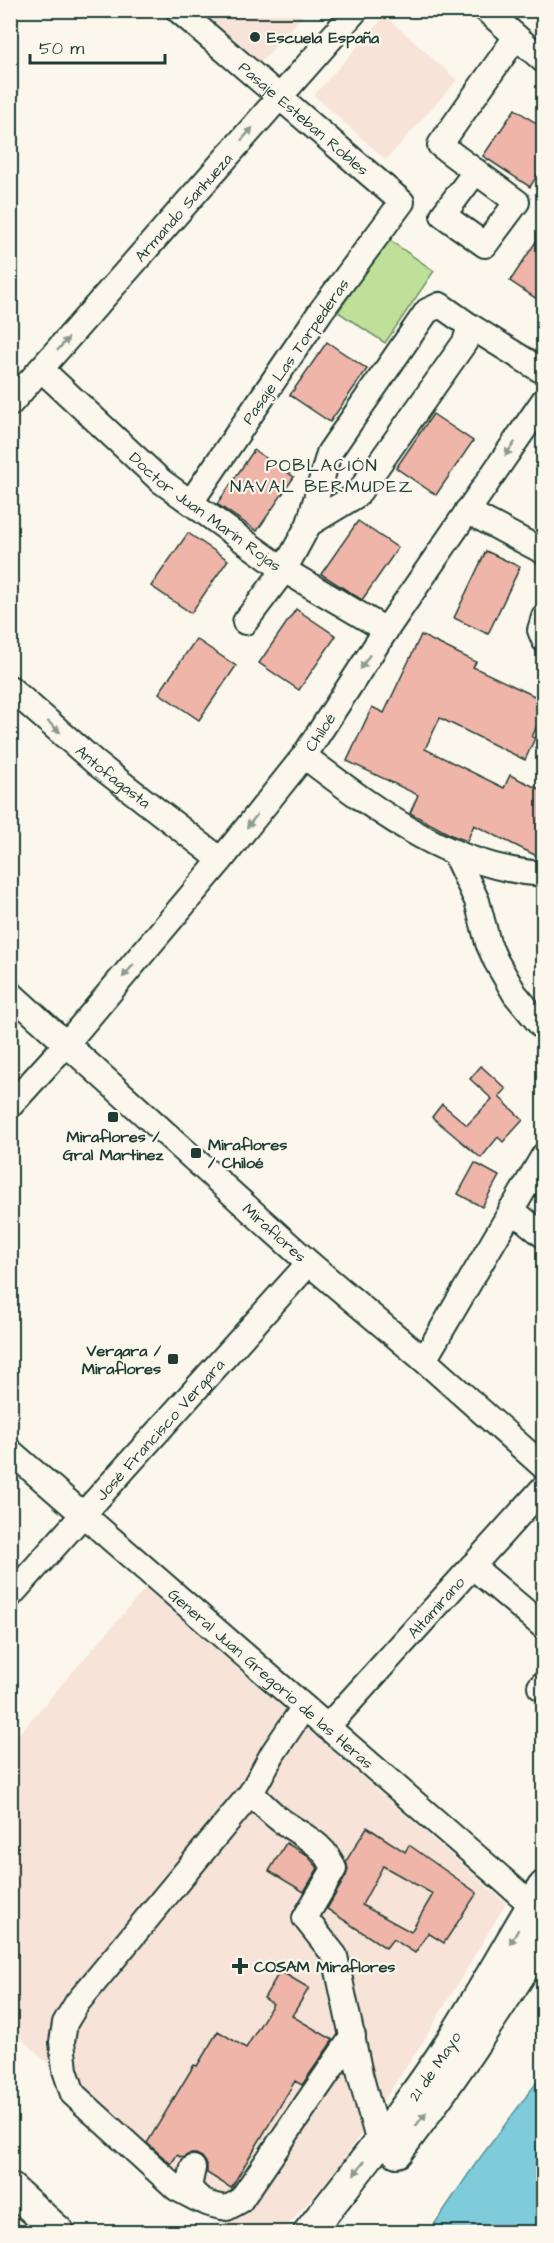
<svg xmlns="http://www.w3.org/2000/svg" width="554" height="2243" viewBox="0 0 554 2243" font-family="'Architects Daughter',sans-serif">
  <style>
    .built { fill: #f7e3d8 }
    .green { fill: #bfe099; stroke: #6f8e66; stroke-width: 1.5 }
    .water { fill: #7eccdb; stroke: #589398; stroke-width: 1.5 }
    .building { fill: #efb5a9; stroke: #1f3d34; stroke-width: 1.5; fill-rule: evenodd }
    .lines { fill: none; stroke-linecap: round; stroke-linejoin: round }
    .minor-casing { stroke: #1f3d34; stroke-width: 28 }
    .major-casing { stroke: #1f3d34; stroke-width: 34 }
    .minor { stroke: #fbf7ec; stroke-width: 24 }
    .major { stroke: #fbf7ec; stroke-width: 30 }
    .oneway { fill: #8d9a90 }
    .poi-dot { fill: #1f3d34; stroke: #fbf7ec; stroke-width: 2 }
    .labels { text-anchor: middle; stroke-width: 4.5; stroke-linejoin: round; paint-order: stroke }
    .poi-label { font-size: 16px; font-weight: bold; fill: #1f3d34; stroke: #fbf7ec; text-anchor: start }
    .street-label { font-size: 16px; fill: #1f3d34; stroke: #fbf7ec }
    .neighbourhood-label { font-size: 18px; letter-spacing: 1.5px; fill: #1f3d34; stroke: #fbf7ec }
  </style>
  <rect width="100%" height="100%" fill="#fbf7ec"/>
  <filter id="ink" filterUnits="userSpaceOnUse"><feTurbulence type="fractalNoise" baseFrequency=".0167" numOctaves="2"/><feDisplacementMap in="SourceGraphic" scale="12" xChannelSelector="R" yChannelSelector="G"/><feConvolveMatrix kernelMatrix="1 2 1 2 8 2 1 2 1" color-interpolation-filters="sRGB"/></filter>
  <g filter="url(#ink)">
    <path class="built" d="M198,11H307L259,64Z
      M385,16L457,80L386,160L314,95Z
      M146,1588L506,1903L421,2045L339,2166L282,2232H232L11,2029L10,1744Z"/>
    <path class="green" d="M388,239L434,271L385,343L338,312Z"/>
    <path class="water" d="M543,2074V2232H429L474,2166Z"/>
    <path class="building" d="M515,109L543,128V166L530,187L483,156Z
      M543,231V303L510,281Z
      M327,342L367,369L330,422L290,395Z
      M433,414L473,441L436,495L396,468Z
      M254,450L294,477L257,531L217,504Z
      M358,521L398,548L362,600L321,574Z
      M188,533L228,560L191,613L151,586Z
      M486,551L520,567L488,634L454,618Z
      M296,609L336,636L299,690L259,663Z
      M421,635L476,662L473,667L543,700V712L532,737L535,738L525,760L440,718L425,749L504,788L510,775L543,791V859L474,825L467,841L451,835L410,813L418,795L347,761L372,707L384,713Z
      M196,639L236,666L199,720L159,693Z
      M481,1066L506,1089L499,1097L523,1120L503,1142L498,1137L481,1158L432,1117L442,1104L467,1125L492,1099L470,1079Z
      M475,1163L499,1176L482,1207L458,1194Z
      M367,1827L405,1852L409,1845L477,1893L444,1943L428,1933L415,1953L393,1939L386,1948L327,1909L346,1876L348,1869L346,1861ZM383,1866L433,1894L411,1932L362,1905Z
      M286,1843L307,1855L318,1868L304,1892L269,1871Z
      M280,1971L309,1988L292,2016L333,2040L302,2085L295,2081L231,2188L207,2173V2164L202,2157L196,2154H189L183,2158L177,2155L171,2164L147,2143L194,2065L197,2066L218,2031L246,2048L273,2004L264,1998Z"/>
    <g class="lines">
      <g class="minor-casing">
        <g id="minor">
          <path id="s1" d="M178,10L402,202L321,311L191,502"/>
          <path d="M486,10L544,61"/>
          <path d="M476,171L443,215L485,245L517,202L440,145L516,37"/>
          <path d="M440,305L470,326L465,342L357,495L309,524L329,453L427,311Z"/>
          <path d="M470,326L544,372"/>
          <path id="s2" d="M41,369L161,481L284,570L386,630"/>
          <path id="s3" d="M10,404L356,10"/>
          <path d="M467,511L544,552"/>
          <path d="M544,617L540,630L544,640"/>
          <path d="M245,622L284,570L309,524"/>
          <path id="s4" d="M10,688L97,764L221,860"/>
          <path d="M304,756C376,810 449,868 544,874"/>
          <path d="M454,852L477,901L488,943L496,961L515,994L544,1029"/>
          <path id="s5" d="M10,993L309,1263L424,1360L544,1467"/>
          <path id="s6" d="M10,1106L67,1043L221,860L304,756L386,630L544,400"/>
          <path d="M511,1209L544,1236"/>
          <path d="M424,1360L544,1155"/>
          <path id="s7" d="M10,1451L532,1905"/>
          <path d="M472,1566L544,1627"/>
          <path id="s8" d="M10,1596L309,1263"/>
          <path d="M540,1687L544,1683"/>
          <path d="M304,1707L273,1753L251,1793C260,1802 269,1811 279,1819C300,1835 325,1843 334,1869L305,1918L335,1956L360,2074L379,2143"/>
          <path id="s9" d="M327,1727L544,1487"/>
          <path d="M193,2168L189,2187C201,2203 208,2205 227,2208L240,2201L353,2036"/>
          <path d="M199,2200L176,2188L73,2094L65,2070L62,2042L65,2023L77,2003L251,1793"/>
        </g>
      </g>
      <g class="major-casing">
        <g id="major">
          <path d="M397,2152C450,2082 498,2010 544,1936"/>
          <path d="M10,2188L59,2232"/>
          <path id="s10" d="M309,2232C357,2170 408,2109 450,2043C483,1992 512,1938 544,1886"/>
        </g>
      </g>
      <use href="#minor" class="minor"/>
      <use href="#major" class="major"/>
    </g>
    <defs><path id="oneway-solid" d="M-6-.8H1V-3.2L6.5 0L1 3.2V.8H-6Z" transform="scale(1.5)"/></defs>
    <g class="oneway">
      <use href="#oneway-solid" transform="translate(247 134) rotate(-49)"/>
      <use href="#oneway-solid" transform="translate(63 344) rotate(-49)"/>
      <use href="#oneway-solid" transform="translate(510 449) rotate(125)"/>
      <use href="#oneway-solid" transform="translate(365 662) rotate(123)"/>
      <use href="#oneway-solid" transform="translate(54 727) rotate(42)"/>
      <use href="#oneway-solid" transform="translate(252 821) rotate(128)"/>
      <use href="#oneway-solid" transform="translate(128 971) rotate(130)"/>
      <use href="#oneway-solid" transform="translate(514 1937) rotate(120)"/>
      <use href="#oneway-solid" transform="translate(421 2119) rotate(-53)"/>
      <use href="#oneway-solid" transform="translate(359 2168) rotate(128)"/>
    </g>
  </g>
  <g class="poi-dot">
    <circle cx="255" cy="37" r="6"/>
    <rect x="107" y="1111" width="12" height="12" rx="3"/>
    <rect x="190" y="1147" width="12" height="12" rx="3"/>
    <rect x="167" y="1353" width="12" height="12" rx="3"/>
    <path d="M237 1957h6v6h6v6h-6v6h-6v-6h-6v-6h6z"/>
  </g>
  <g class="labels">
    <g class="poi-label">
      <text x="267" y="43">Escuela España</text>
      <text x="113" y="1142" text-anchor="middle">Miraflores /<tspan x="113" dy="18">Gral Martinez</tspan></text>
      <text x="208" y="1150">Miraflores<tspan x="208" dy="18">/ Chiloé</tspan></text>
      <text x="161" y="1356" text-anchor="end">Vergara /<tspan x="161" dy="18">Miraflores</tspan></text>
      <text x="254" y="1972">COSAM Miraflores</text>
    </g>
    <g class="street-label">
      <text dy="6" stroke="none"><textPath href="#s1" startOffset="166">Pasaje Esteban Robles</textPath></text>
      <text dy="6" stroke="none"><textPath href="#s3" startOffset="262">Armando Sanhueza</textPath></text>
      <text transform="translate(295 351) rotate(-55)" y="6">Pasaje Las Torpederas</text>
      <text dy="6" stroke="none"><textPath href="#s2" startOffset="218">Doctor Juan Marín Rojas</textPath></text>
      <text dy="6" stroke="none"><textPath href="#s6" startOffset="486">Chiloé</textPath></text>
      <text dy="6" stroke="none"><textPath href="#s4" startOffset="136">Antofagasta</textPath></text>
      <text dy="6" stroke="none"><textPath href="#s5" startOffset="357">Miraflores</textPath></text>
      <text dy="6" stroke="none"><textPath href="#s8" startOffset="224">José Francisco Vergara</textPath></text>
      <text dy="6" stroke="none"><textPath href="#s9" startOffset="162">Altamirano</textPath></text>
      <text dy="6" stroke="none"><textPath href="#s7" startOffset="346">General Juan Gregorio de las Heras</textPath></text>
      <text dy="6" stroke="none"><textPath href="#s10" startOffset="208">21 de Mayo</textPath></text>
    </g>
    <g class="neighbourhood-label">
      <text x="322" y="471">POBLACIÓN<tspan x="322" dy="21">NAVAL BERMUDEZ</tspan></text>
    </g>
  </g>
  <rect width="554" height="2243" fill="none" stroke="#fbf7ec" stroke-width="36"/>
  <rect x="18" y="18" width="518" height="2207" fill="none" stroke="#1f3d34" stroke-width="2" filter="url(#ink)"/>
  <path d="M30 54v9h135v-9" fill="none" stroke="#1f3d34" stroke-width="3"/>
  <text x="39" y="54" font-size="18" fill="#1f3d34" stroke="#fbf7ec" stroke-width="4.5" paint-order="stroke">50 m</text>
</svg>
